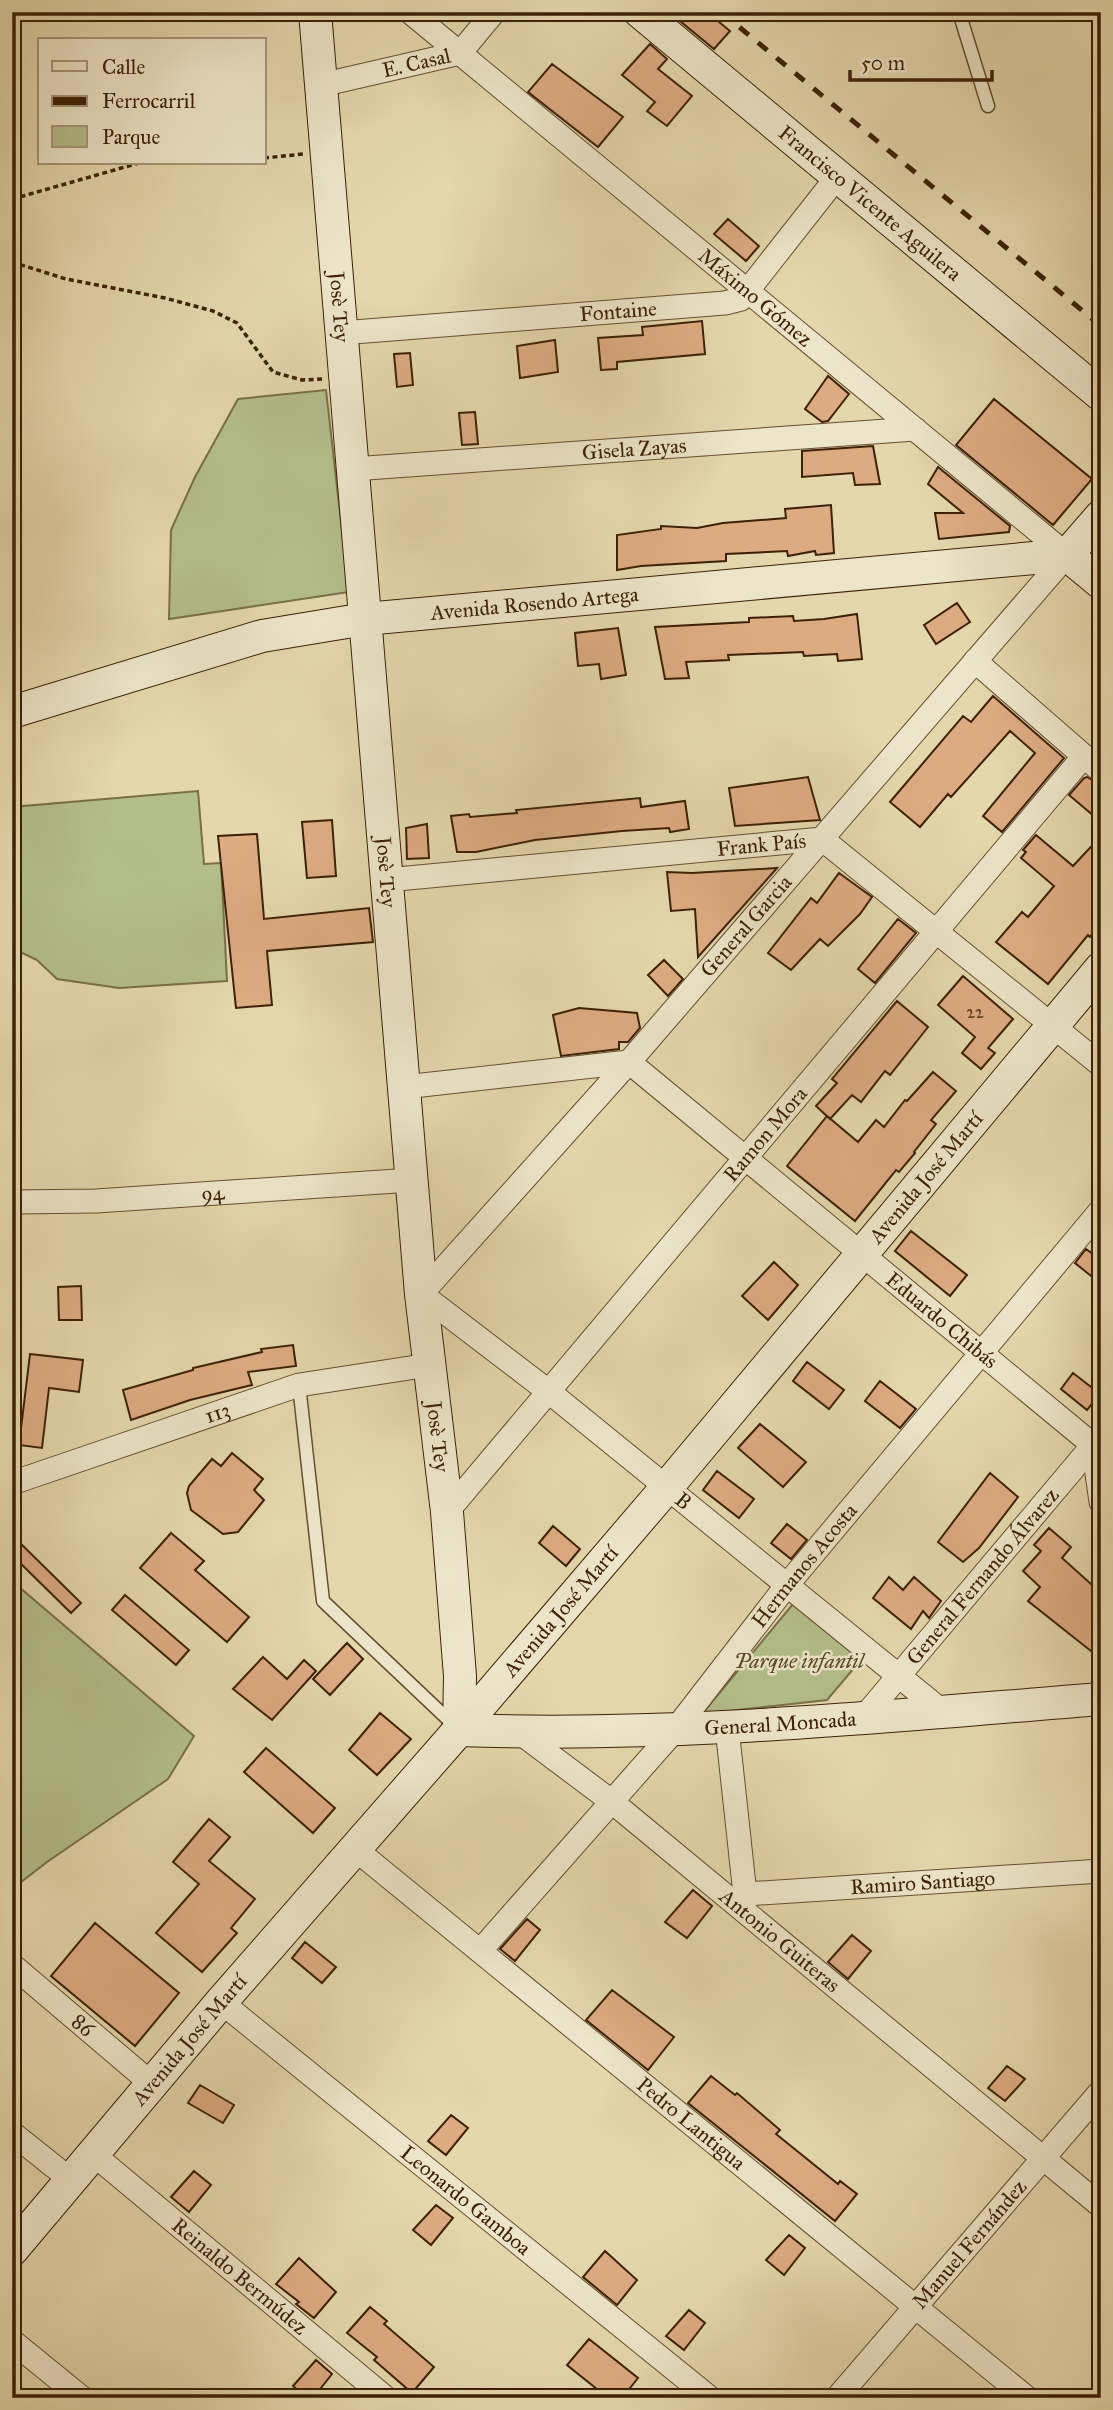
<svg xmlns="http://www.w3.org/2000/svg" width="1113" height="2410" viewBox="0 0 1113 2410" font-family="'IM FELL Great Primer',serif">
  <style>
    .green { fill: #b3be8a; stroke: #786f48; stroke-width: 2 }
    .building { fill: #ddab82; stroke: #3d2005; stroke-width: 2 }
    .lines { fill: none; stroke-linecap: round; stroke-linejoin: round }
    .lane-casing { stroke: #674e2f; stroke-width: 15 }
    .street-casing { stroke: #674e2f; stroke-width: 25 }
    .secondary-casing { stroke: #3d2005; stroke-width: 34 }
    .path { stroke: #3d2005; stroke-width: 3.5; stroke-dasharray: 5 3.5; stroke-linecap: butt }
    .lane { stroke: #ede5c9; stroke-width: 12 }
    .street { stroke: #ede5c9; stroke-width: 23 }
    .secondary { stroke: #ede5c9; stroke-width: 32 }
    .rail { stroke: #3d2005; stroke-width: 5; stroke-dasharray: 12 12; stroke-linecap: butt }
    .labels { text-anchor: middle; stroke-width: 5; stroke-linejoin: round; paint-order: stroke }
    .number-label { font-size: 18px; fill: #654324 }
    .street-label { font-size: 21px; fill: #3d2005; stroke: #ede5c9 }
    .park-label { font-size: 21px; font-style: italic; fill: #5a4826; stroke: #ede5c9 }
  </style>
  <rect width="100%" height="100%" fill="#e4d7ac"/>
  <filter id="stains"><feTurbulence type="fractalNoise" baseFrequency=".00286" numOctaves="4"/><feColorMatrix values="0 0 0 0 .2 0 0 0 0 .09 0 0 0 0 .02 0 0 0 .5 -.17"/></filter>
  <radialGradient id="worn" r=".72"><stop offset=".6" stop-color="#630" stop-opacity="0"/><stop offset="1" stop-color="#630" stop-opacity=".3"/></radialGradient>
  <path class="green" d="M326,390L349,592L169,619L171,530L195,477L238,399Z
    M198,791L204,864L221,863L227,981L119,988L57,979L37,960L12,948V807Z
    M12,1581L194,1736L168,1779L47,1862L12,1889Z
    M793,1604L861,1660L827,1700L702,1714Z"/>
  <path class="building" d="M669,12H707L730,31L714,49Z
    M650,44L667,59L658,69L692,96L667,126L647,111L655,102L622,75Z
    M552,64L623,117L598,147L528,92Z
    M728,219L759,246L746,261L714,234Z
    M702,321L705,354L617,362V369L601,370L598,338L643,335L642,327Z
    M555,340L558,372L520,378L517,346Z
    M410,353L413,385L397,387L394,354Z
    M828,376L849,394L828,421L822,422L805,409Z
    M994,399L1092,479L1053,525L956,445Z
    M475,412L478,444L462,445L459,413Z
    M873,446L880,484L855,485L853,473L802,477V451Z
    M938,467L1010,526L1009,532L939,539L935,513H963L928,484Z
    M831,505L834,553L816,555L815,551L788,556L787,551L726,554V561L641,566L617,570V535L661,529V526L697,528L723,523L786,518L785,509Z
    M957,603L970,622L936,644L924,625Z
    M857,614L862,659L838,661L837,654L804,656L803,652L728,655L729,660L686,662L689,678L665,679L655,627L749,622V618L793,616L794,621L824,619Z
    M618,628L626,675L601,679L599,664L578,666L575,633Z
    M993,696L1064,758L1002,832L983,816L1035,753L1010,731L951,797L948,794L920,827L890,802L963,716L971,722Z
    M808,777L820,820L735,826L729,788Z
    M1087,777L1101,785V822L1069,795L1084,778Z
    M640,798L641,807L685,801L689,829L670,832L669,828L622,831L535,840L476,852H457L451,816L469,814L470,817L517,813L516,810Z
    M332,820L336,876L307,878L302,822Z
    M427,824L429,858L407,859L406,828Z
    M257,834L264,919L369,908L373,942L267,951L272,1005L236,1008L218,836Z
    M1036,835L1073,866L1101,836V924L1090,937L1088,935L1048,984L996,942L1022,912L1028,917L1054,886L1021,858L1026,852L1023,850Z
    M777,868L698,957L695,909L671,911L667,872L692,873Z
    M839,873L872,897L860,914L828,946L820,939L791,970L768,953L811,898L817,903Z
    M898,919L916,933L875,983L858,969Z
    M664,960L683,979L668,996L648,975Z
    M963,976L1013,1019L988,1048L995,1053L981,1069L962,1053L975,1037L938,1005Z
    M897,1001L928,1027L890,1075L885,1071L861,1102L852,1095L830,1119L816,1106L837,1083L832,1079Z
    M579,1008L637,1013L640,1028L628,1042H619V1049L561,1056L553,1015Z
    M933,1072L956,1091L931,1120L936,1124L914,1152L915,1153L899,1172L896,1170L855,1221L787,1166L827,1116L858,1142L876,1120L884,1127L905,1100L907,1101Z
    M911,1231L967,1275L950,1296L895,1251Z
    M1086,1249L1101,1260V1284L1075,1263Z
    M774,1262L798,1285L768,1320L742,1296Z
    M81,1286L82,1320H59L58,1287Z
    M293,1345L296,1366L248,1372L252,1385L190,1400L131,1420L123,1390L193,1370V1368L262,1352L261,1349Z
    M30,1354L83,1360L79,1392L49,1388L42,1448L19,1445Z
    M807,1362L844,1390L829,1409L793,1381Z
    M1073,1373L1100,1394L1087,1410L1061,1389Z
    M880,1381L916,1409L900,1428L865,1401Z
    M760,1424L806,1462L783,1487L738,1448Z
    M232,1453L263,1479L254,1490L264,1500L238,1532L223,1534L191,1510L187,1493L189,1486L212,1459L221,1466Z
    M717,1471L754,1499L739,1518L703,1490Z
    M990,1473L1018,1497L979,1548L963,1562L938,1542Z
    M787,1524L807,1540L791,1559L771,1543Z
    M553,1526L580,1549L566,1566L539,1543Z
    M1049,1528L1071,1547L1062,1558L1101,1593V1659L1028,1601L1040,1587L1023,1571L1041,1551L1034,1545Z
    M171,1533L204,1561L195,1570L249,1617L227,1642L140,1568Z
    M12,1535L81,1603L71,1613L12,1555Z
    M889,1577L903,1590L914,1577L941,1601L929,1618L923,1611L911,1629L873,1598Z
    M125,1595L189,1650L176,1665L112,1610Z
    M347,1643L363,1659L330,1695L313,1679Z
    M263,1657L287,1679L304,1660L316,1671L272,1720L233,1689Z
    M380,1713L411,1739L377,1775L349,1750Z
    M266,1748L335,1808L313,1833L244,1772Z
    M209,1819L230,1837L209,1861L255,1899L231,1928L237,1933L202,1972L156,1933L199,1884L173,1862Z
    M693,1890L712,1906L687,1938L665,1922Z
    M527,1919L540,1930L515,1961L500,1949Z
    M95,1923L179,1993L135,2046L51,1976Z
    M852,1935L871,1951L848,1979L828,1962Z
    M305,1942L336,1967L322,1983L292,1958Z
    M612,1990L674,2037L648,2070L586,2020Z
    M1007,2066L1025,2079L1005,2101L988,2088Z
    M711,2076L735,2095L737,2093L780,2130L776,2134L838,2184L840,2181L857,2194L835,2221L688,2103Z
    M200,2085L234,2105L223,2123L188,2103Z
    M451,2115L468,2128L446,2155L428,2141Z
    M194,2171L211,2185L189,2212L171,2197Z
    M436,2205L453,2218L431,2245L413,2230Z
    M789,2235L805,2248L784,2275L766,2260Z
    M605,2251L637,2280L617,2305L583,2277Z
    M299,2258L336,2292L314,2318L296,2304L299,2302L276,2284Z
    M370,2307L387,2321L384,2324L434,2367L412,2393L374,2360L377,2357L347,2333Z
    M689,2310L705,2323L684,2350L666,2336Z
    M589,2339L638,2378L622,2398H608L567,2365Z
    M316,2360L332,2374L313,2398H307L293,2386Z"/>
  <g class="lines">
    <g class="lane-casing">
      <path id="lane" d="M959,12L988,106
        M299,1385L323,1601L455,1726"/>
    </g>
    <g class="street-casing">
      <g id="street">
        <path id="s1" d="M410,12L1067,555L629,1062L421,1294L548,1391L942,1711"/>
        <path id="s2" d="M321,85L460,53L494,12"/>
        <path id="s3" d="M341,333L725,303L741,299L837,177"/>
        <path id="s4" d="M353,469L915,429"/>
        <path d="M975,661L1101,771"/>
        <path id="s5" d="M387,880L822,839L1101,1065"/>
        <path id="s6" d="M404,1087L629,1062L1093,1445L1101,1502"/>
        <path id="s7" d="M12,1202L96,1201L412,1180"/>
        <path id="s8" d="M12,1483L299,1385L429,1365"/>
        <path id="s9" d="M447,1512L1084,756"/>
        <path id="s10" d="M864,1717L1099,1438"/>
        <path d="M727,1728L745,1894L744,1910"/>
        <path id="s11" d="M519,1732L611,1801L1101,2206"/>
        <path id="s12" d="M355,1849L1027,2398"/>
        <path id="s13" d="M745,1894L1101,1871"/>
        <path id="s14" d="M480,1951L675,1730L787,1585L1101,1210"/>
        <path id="s15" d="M12,1965L152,2084"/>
        <path id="s16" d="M221,2002L710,2398"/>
        <path d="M12,2133L71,2180"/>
        <path id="s17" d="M93,2154L386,2398"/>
        <path d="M12,2341L82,2398"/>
        <path id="s18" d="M837,2398L1101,2091"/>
      </g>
    </g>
    <g class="secondary-casing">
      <g id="secondary">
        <path id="s19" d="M315,12L421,1294L447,1512L460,1676L459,1730C674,1738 887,1716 1101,1699"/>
        <path id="s20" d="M640,12L1101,395"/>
        <path d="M1067,555L1101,516"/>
        <path d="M1067,555L1101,583"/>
        <path id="s21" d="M12,712L262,636L365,619L1067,555"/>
        <path id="s22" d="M12,2250L221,2002L459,1730L667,1487L1101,968"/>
      </g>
    </g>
    <path class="path" d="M264,158L303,154
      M12,197L23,196L139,163
      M12,262L66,279L165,298L213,311L237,323L273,372L302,380L322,379"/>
    <use href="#lane" class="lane"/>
    <use href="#street" class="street"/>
    <use href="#secondary" class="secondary"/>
    <path class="rail" d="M721,12L1101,326"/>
  </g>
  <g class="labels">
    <g class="number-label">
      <text x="975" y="1018">22</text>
    </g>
    <g class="street-label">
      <text dy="7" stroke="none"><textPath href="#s2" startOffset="98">E. Casal</textPath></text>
      <text dy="7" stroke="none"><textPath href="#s20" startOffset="299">Francisco Vicente Aguilera</textPath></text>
      <text dy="7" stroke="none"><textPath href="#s1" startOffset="448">Máximo Gómez</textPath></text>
      <text dy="7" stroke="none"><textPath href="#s19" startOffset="296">Josè Tey</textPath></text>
      <text dy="7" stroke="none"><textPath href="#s3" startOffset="278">Fontaine</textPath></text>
      <text dy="7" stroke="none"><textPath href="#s4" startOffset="282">Gisela Zayas</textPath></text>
      <text dy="7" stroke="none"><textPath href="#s21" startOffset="536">Avenida Rosendo Artega</textPath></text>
      <text dy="7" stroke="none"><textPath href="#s5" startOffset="376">Frank País</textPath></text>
      <text dy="7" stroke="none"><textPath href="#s19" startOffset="863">Josè Tey</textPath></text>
      <text transform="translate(746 926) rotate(-49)" y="7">General Garcia</text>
      <text dy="7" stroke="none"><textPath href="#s9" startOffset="494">Ramon Mora</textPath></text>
      <text dy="7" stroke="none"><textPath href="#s22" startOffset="1409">Avenida José Martí</textPath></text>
      <text dy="7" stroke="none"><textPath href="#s7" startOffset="201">94</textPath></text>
      <text dy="7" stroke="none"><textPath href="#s6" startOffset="632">Eduardo Chibás</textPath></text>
      <text dy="7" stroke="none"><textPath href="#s8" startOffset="217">113</textPath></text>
      <text dy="7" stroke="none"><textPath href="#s19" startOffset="1430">Josè Tey</textPath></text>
      <text dy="7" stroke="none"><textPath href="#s1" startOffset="2168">B</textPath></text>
      <text dy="7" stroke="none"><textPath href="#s14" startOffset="504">Hermanos Acosta</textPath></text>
      <text dy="7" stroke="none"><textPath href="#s10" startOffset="184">General Fernando Álvarez</textPath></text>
      <text dy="7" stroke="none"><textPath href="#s22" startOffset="842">Avenida José Martí</textPath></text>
      <text dy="7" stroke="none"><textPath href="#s19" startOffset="2046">General Moncada</textPath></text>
      <text dy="7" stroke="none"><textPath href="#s13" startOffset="178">Ramiro Santiago</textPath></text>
      <text dy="7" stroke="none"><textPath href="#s11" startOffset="334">Antonio Guiteras</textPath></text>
      <text dy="7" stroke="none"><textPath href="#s15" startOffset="93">86</textPath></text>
      <text dy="7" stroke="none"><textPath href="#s22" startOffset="275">Avenida José Martí</textPath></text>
      <text dy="7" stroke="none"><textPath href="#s12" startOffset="434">Pedro Lantigua</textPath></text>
      <text dy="7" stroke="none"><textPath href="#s16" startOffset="315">Leonardo Gamboa</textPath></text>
      <text dy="7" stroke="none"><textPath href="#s18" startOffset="203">Manuel Fernández</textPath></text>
      <text dy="7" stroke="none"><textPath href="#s17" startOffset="191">Reinaldo Bermúdez</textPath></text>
    </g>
    <g class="park-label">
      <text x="799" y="1668">Parque infantil</text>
    </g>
  </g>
  <rect width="1113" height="2410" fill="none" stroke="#e4d7ac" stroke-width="42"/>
  <rect x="14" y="14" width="1085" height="2382" fill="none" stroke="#3d2005" stroke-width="3.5"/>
  <rect x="21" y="21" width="1071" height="2368" fill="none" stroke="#3d2005" stroke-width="2"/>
  <rect x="38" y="38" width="228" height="126" fill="#ede5c9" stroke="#a7967b" stroke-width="2"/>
  <rect x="52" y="61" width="35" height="10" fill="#ede5c9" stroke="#a7967b" stroke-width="2"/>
  <text x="102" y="74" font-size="21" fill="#3d2005">Calle</text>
  <rect x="52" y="96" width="35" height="10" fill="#3d2005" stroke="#a7967b" stroke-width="2"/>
  <text x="102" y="108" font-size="21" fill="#3d2005">Ferrocarril</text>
  <rect x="52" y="126" width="35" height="21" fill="#b3be8a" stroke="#a7967b" stroke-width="2"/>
  <text x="102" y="144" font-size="21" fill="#3d2005">Parque</text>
  <path d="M850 70v10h142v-10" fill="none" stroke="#3d2005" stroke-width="3.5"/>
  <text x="861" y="70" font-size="21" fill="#3d2005" stroke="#ede5c9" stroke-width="5" paint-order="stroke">50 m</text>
  <rect width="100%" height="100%" filter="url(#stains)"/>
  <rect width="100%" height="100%" fill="url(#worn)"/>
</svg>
